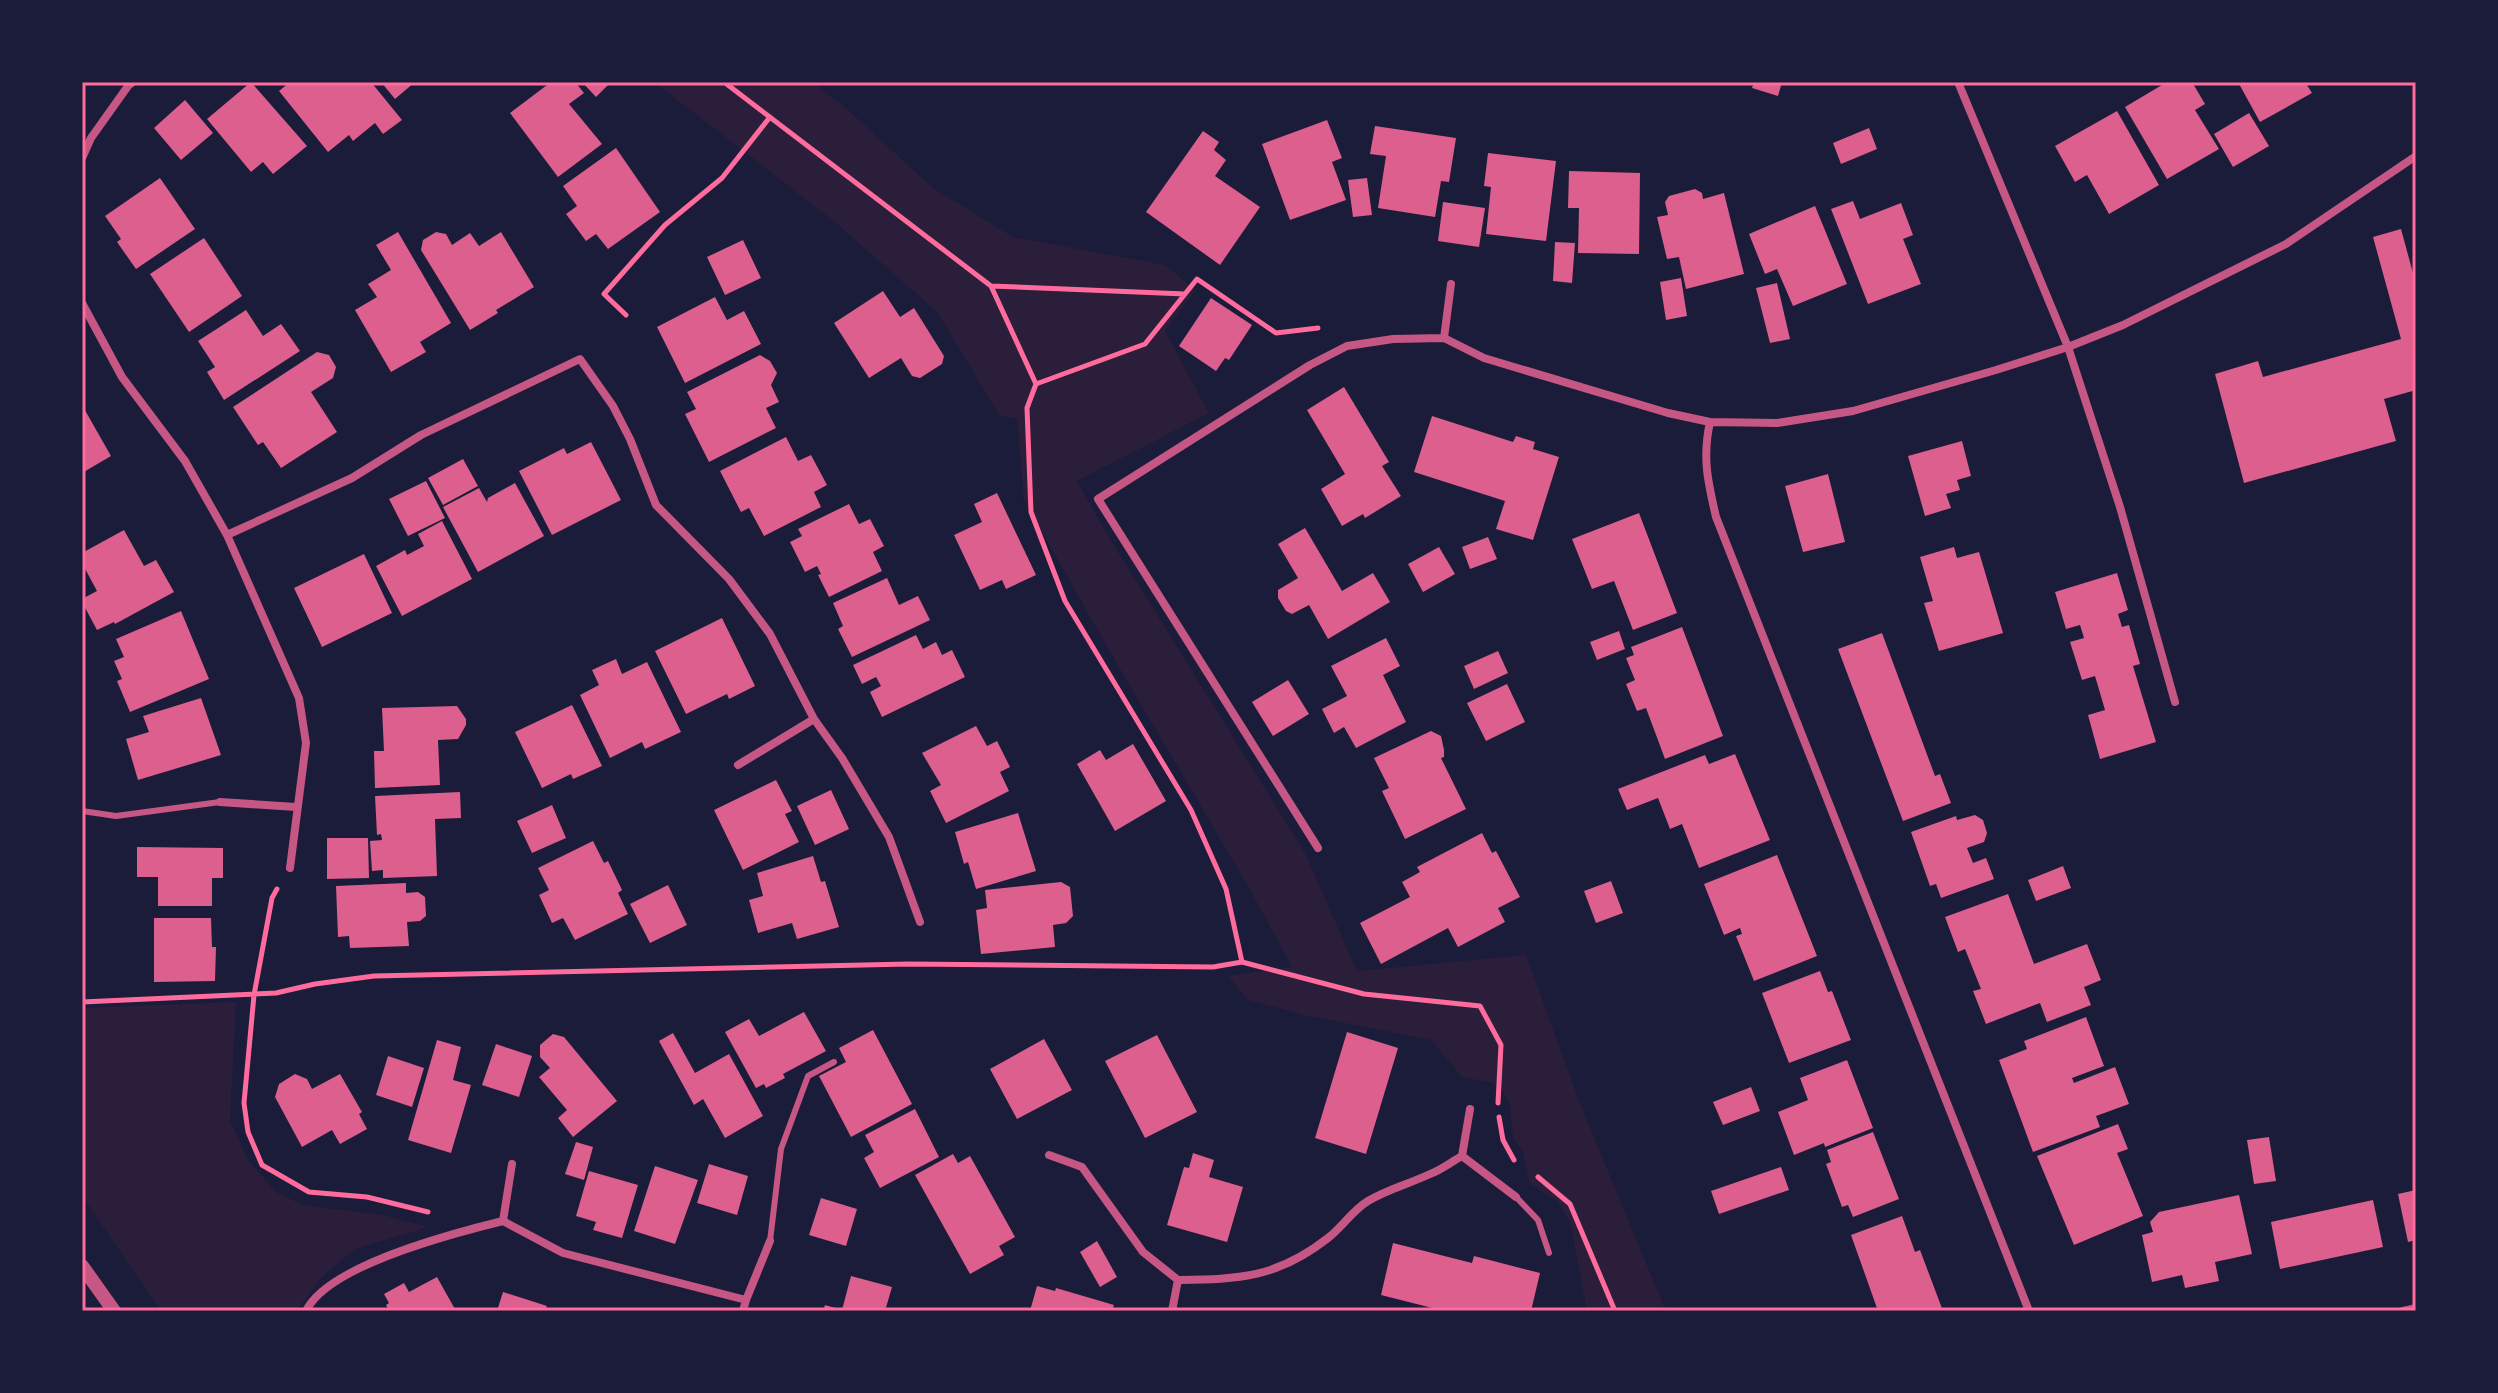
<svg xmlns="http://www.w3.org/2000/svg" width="2498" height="1393" viewBox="0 0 2498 1393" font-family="'Titillium Web',sans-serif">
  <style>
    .green { fill: #2a1e3b }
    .building { fill: #dd5f8e }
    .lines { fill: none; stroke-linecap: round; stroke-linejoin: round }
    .path { stroke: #ff6b9d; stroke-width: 5 }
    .service { stroke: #c65784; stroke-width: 6 }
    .minor { stroke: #c65784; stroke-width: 8 }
    .tertiary { stroke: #c65784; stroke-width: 14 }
    .neatline { fill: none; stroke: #ff6b9d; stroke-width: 3 }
  </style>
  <rect width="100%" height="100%" fill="#1b1b3a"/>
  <path class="green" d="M654,82H812L846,108L933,188L1013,237L1165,265L1196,290L1165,331L1209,413L1077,481L1107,534L1305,853L1357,971L1526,955L1581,1106L1666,1311H1587L1570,1222L1558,1202L1530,1184L1523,1152L1513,1138L1510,1104L1503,1092L1493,1083L1462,1077L1431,1040L1304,1015L1248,1000L1228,976L1292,967L1248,886L1106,645L1024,500L1017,419L999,415L938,313L835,222Z
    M236,1002L230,1120L248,1160L276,1192L303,1205L383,1215L428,1227L355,1249L324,1275L296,1311H161L82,1196V1008Z"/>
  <path class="building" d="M251,82L307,146L273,174L263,162L251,172L207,119Z
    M290,82H371L402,120L383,134L375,123L353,141L349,135L328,152L279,91Z
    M381,82H415L395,99Z
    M551,82H575L584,93L569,104L602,144L558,177L510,113Z
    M582,82H611L596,97Z
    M1754,82H1782L1778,96L1752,88Z
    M2167,82H2192L2205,104L2195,110L2219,149L2167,179L2125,107Z
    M2238,82H2305L2312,93L2260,122Z
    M185,100L213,133L181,160L154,128Z
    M2117,111L2159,185L2109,214L2087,175L2075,182L2055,146Z
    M2249,113L2269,146L2233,167L2214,134Z
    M1327,120L1342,158L1332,162L1346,200L1290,220L1262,144Z
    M1375,126L1456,138L1449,182L1441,181L1435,217L1378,208L1386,156L1370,154Z
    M1869,128L1877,149L1841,164L1833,143Z
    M1203,131L1219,142L1214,150L1226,160L1215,176L1260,207L1220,265L1146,212Z
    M616,148L660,212L608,249L596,234L586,241L566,214L577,206L563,186Z
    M1488,153L1556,161L1546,241L1486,234L1491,187L1484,186Z
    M1569,171L1640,173L1639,254L1578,253L1579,208H1568Z
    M160,178L195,229L136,269L117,242L121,239L105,216Z
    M1367,178L1372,215L1353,217L1348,180Z
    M1695,189L1702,193L1703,199L1724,193L1744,274L1686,289L1679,257L1667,259L1657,217L1668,215L1665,202L1669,196Z
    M1853,201L1860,219L1901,203L1913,235L1903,239L1921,284L1868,304L1831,209Z
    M1443,202L1485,208L1479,247L1438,241Z
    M1815,206L1847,284L1793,306L1777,269L1765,274L1749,234Z
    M2401,229L2416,284V390L2384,399L2396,441L2244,483L2215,374L2258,361L2263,377L2401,339L2373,237Z
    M398,232L451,323L420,342L426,352L391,372L355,310L377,297L368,284L391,270L376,245Z
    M436,232L446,234L452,245L470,233L479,246L501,232L534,287L496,310L498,313L470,330L421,250L423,240Z
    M204,238L242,296L189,332L150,274Z
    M743,240L761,278L725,295L707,257Z
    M1555,242L1575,243L1572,283L1553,281Z
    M1681,278L1687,316L1666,320L1660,282Z
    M1777,283L1790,339L1770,343L1756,288Z
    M883,291L900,317L914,308L944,356L942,364L920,378L912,376L901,358L869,378L834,323Z
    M715,297L727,320L744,311L761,344L685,383L657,327Z
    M1211,298L1252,325L1229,360L1225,358L1216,371L1179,346Z
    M246,310L263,336L281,324L300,351L224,400L207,372L215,367L198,341Z
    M317,352L329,355L336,367L333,378L311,392L337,432L281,468L263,442L258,445L233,407Z
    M760,355L770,361L777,373L771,385L779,402L766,408L776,428L709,462L685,414L696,409L687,392Z
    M1344,387L1389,462L1382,466L1401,496L1365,518L1363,514L1342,526L1321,489L1345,474L1307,410Z
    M82,405L111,456L82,473Z
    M1432,416L1513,442L1516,436L1535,442L1533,449L1559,457L1533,540L1496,529L1505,501L1414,472Z
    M786,437L798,461L811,455L827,485L814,492L821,507L764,536L749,508L741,512L720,471Z
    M1962,441L1971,476L1957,480L1960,490L1946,494L1951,508L1925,516L1908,456Z
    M591,442L621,500L552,535L519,471L564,448L567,454Z
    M463,459L478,486L443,505L428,478Z
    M1828,474L1845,542L1803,552L1785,486Z
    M426,481L445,518L408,536L389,499Z
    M515,483L544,536L478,572L443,507L479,488L487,502L488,498Z
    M997,493L1036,575L1006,589L1002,580L980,590L954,535L982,522L974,504Z
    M849,504L859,524L870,519L884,546L873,552L882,571L829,597L818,575L821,574L817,566L805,572L790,542L802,536L798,529Z
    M1639,513L1677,613L1633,630L1614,581L1592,589L1572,539Z
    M442,521L472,579L402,616L376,566L405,550L407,555L424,546L418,534Z
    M1305,528L1342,591L1373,573L1390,602L1328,639L1309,605L1292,614L1286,611L1278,598V590L1298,578L1278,544Z
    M124,530L144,566L156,560L174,592L115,624L114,622L97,630L82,602V599L97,591L82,563V553Z
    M1488,537L1497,559L1470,569L1462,547Z
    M1439,547L1455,574L1423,592L1408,564Z
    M1954,547L1957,558L1979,552L2003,633L1939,651L1924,603L1933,601L1920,557Z
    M364,554L392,613L322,647L294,588Z
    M2117,573L2128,610L2118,614L2122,627L2129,625L2140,664L2133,666L2156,742L2100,759L2088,715L2105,710L2095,676L2082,680L2070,642L2084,638L2080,625L2066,629L2055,592Z
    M887,578L899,605L918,596L930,620L852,657L838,629L843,626L833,603Z
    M181,611L209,679L130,712L117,681L122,679L114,661L124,657L116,639Z
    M722,618L755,686L729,699L727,694L686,714L655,651Z
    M1682,627L1723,736L1665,759L1646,708L1637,711L1626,684L1635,680L1626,658L1634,655L1631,647Z
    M1619,631L1625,649L1597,660L1590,642Z
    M1882,633L1935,776L1940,774L1951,803L1903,821L1838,649Z
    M916,635L923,649L936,642L942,655L952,650L965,677L882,717L870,692L881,686L876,677L862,684L853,665Z
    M1386,638L1400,666L1383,675L1406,722L1356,748L1344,727L1334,733L1322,709L1347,696L1331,666Z
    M1498,651L1508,673L1474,689L1464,666Z
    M616,659L622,674L647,662L681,732L645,749L642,742L610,758L580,695L599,685L592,670Z
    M1288,680L1309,714L1273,736L1252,702Z
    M1507,684L1525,722L1486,741L1467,703Z
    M201,698L221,755L138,780L126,739L149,732L143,716Z
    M572,705L602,766L573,779L571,774L542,788L515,732Z
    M457,706L466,719V725L458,739L438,740L440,785L375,788L374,751H384L382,708Z
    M976,726L987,746L997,741L1010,767L1000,772L1009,791L946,823L930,791L941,785L922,753Z
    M1431,731L1441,736L1444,750V757L1441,758L1466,809L1405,839L1382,791L1389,788L1374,758Z
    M1133,744L1166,801L1115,831L1077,764L1100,750L1106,760Z
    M1735,754L1770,840L1699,868L1682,824L1670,829L1658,798L1627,810L1618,789L1705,755L1709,764Z
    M776,780L792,811L785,814L799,842L743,870L714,810Z
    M831,790L849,829L815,845L797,806Z
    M460,792L461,818L435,819L437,876L383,878V870L372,871L370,841L382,840L381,834L377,835L375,796Z
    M552,805L566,838L532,853L517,821Z
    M1018,813L1036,871L976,889L968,862L964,864L955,832Z
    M1975,815L1983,820L1987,833L1984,842L1967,848L1973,863L1986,858L1994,879L1941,898L1936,884L1930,886L1911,832L1956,816L1957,820Z
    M1482,833L1492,853L1496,851L1520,897L1498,908L1505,922L1458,947L1448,928L1381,964L1360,923L1410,897L1402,882L1420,872L1417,867Z
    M327,838H368L369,878L327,879Z
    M593,841L604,863L608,861L622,890L618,893L628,914L575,940L563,918L552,923L539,895L549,890L538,868Z
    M137,847L223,848V878H212V906H158V877H137Z
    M1777,855L1817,956L1754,981L1736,936L1742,934L1740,928L1724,935L1704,884Z
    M813,856L821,882L825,881L839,927L797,939L792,923L758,933L749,900L763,896L757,873Z
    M2063,866L2071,888L2036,901L2028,880Z
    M1611,881L1623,913L1596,923L1584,891Z
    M1061,882L1070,887L1073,916L1066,923L1053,925L1055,947L981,954L976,910L987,908L985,890Z
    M406,883V893L418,892L425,897L426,916L420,921L407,922L409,946L350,948L349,936L338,937L336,886Z
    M668,885L687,925L650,943L630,904Z
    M2008,894L2034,964L2087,944L2101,980L2084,987L2091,1005L2047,1022L2040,1003L1986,1024L1973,991L1981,989L1965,949L1958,952L1945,917Z
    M154,918H211L212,947H216L215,981L154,982Z
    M1820,971L1828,992L1832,991L1851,1040L1789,1063L1762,993Z
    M804,1012L826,1051L783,1074L785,1078L766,1088L764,1084L756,1088L725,1032L749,1019L759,1036Z
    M2086,1017L2104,1066L2072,1078L2074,1083L2115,1067L2129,1104L2096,1116L2100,1127L2033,1152L1999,1060L2027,1049L2024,1041Z
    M873,1030L912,1104L851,1137L819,1076L846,1062L839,1048Z
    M1347,1032L1398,1048L1366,1154L1315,1138Z
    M673,1033L695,1073L729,1054L763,1116L725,1138L703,1099L694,1105L659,1041Z
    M553,1034L564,1037L617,1101L573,1137L558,1118L567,1110L539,1077L550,1068L540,1057V1045Z
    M1157,1035L1197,1112L1145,1138L1105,1061Z
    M1044,1039L1072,1090L1017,1119L990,1069Z
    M437,1040L461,1047L453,1080L471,1085L451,1153L408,1140Z
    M496,1044L532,1056L519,1097L482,1085Z
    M388,1056L424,1068L412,1107L376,1095Z
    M1847,1060L1873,1128L1825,1147L1824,1143L1794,1155L1778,1112L1808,1100L1800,1078Z
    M295,1074L307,1079L312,1089L340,1074L362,1112L359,1114L367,1129L340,1144L332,1130L302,1147L275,1097L279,1084Z
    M1751,1087L1760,1111L1723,1125L1713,1102Z
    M915,1109L939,1157L880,1188L864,1158L874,1152L865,1135Z
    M2118,1124L2128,1149L2117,1153L2143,1216L2074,1245L2037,1156Z
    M1873,1132L1899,1199L1853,1217L1848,1205L1842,1207L1826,1164L1831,1162L1827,1150Z
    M2269,1137L2276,1181L2254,1184L2247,1140Z
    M576,1142L593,1147L584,1180L565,1174Z
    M1193,1153L1214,1160L1209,1177L1243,1187L1227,1242L1167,1225L1184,1167L1189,1168Z
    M953,1154L958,1163L970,1156L1015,1237L999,1246L1004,1255L970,1274L915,1175Z
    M709,1164L748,1176L737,1215L697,1203Z
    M655,1166L698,1180L675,1244L634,1231Z
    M1781,1167L1789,1190L1719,1214L1711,1191Z
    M589,1171L638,1185L622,1238L593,1230L596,1222L576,1216Z
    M2416,1190V1240L2408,1242L2398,1194Z
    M2239,1195L2252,1254L2215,1262L2219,1281L2185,1288L2182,1275L2152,1282L2142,1235L2153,1232L2150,1222L2159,1212Z
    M821,1198L857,1209L846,1246L809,1235Z
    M2373,1200L2383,1247L2280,1269L2271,1222Z
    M1902,1216L1915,1252L1920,1250L1943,1311H1878L1851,1235Z
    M1097,1241L1117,1277L1100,1287L1080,1252Z
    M1393,1243L1472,1263L1474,1256L1540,1273L1531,1311H1444L1381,1295Z
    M851,1276L892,1287L885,1311H823L825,1305L842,1310Z
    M437,1277L456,1311H389L386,1305L389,1303L384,1294L404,1283L409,1292Z
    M1037,1286L1055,1291L1056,1288L1114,1305L1112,1311H1030Z
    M503,1292L547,1306L545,1311H497Z"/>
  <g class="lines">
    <path class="path" d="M724,82L991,286L1036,384L1027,408L1031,512L1065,601L1191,810L1226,889L1242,962
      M991,286L1185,294
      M626,315L604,294L665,225L722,178L770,117
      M1036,384L1145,344L1197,279L1276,333L1318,328
      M277,889L272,898L254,995L244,1103L248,1132L262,1165L309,1192L367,1197L428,1212
      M82,1002L276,993L315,984L374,976L908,964L1213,967L1242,962L1364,994L1480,1006L1501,1045L1498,1103
      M1499,1117L1503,1140L1514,1160
      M1538,1177L1570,1204L1615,1311"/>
    <path class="service" d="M82,811L116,816L220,802
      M1516,1197L1538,1220L1549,1253
      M770,1241L781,1149L808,1076L834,1062"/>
    <path class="minor" d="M1958,82L2068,347L2120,507L2175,702
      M82,158L91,138L128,86L133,82
      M82,303L122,377L185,461L227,535L299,698L306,743L290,868
      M1444,338L1451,284
      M1710,422C1702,458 1708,482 1716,517L2029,1311
      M227,535L352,478L421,435L580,359L613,406L630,439L656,505L729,579L770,634L814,719L842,758L889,837L920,922
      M738,765L814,719
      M220,802L296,807
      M1318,848L1098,499L1310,365L1347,346L1393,339L1444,338L1484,358L1668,413L1710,422L1777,423L1853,411L1996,370L2068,347L2123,325L2286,244L2416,156
      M1049,1155L1082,1167L1143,1252L1178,1280
      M1462,1156L1470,1109
      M503,1221L512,1164
      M746,1300L770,1241
      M306,1311C328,1265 454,1233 503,1221L563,1253L746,1300L743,1311
      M1172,1311L1178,1280C1240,1279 1277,1278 1328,1238C1342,1227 1353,1210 1368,1201C1388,1189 1409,1184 1430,1174C1441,1170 1451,1162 1462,1156L1516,1197
      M2403,1311L2416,1308"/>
    <path class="tertiary" d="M82,1266L114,1311"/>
  </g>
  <rect width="2498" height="1393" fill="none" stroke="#1b1b3a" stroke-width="168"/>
  <rect x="84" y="84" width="2330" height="1225" class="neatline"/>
</svg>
